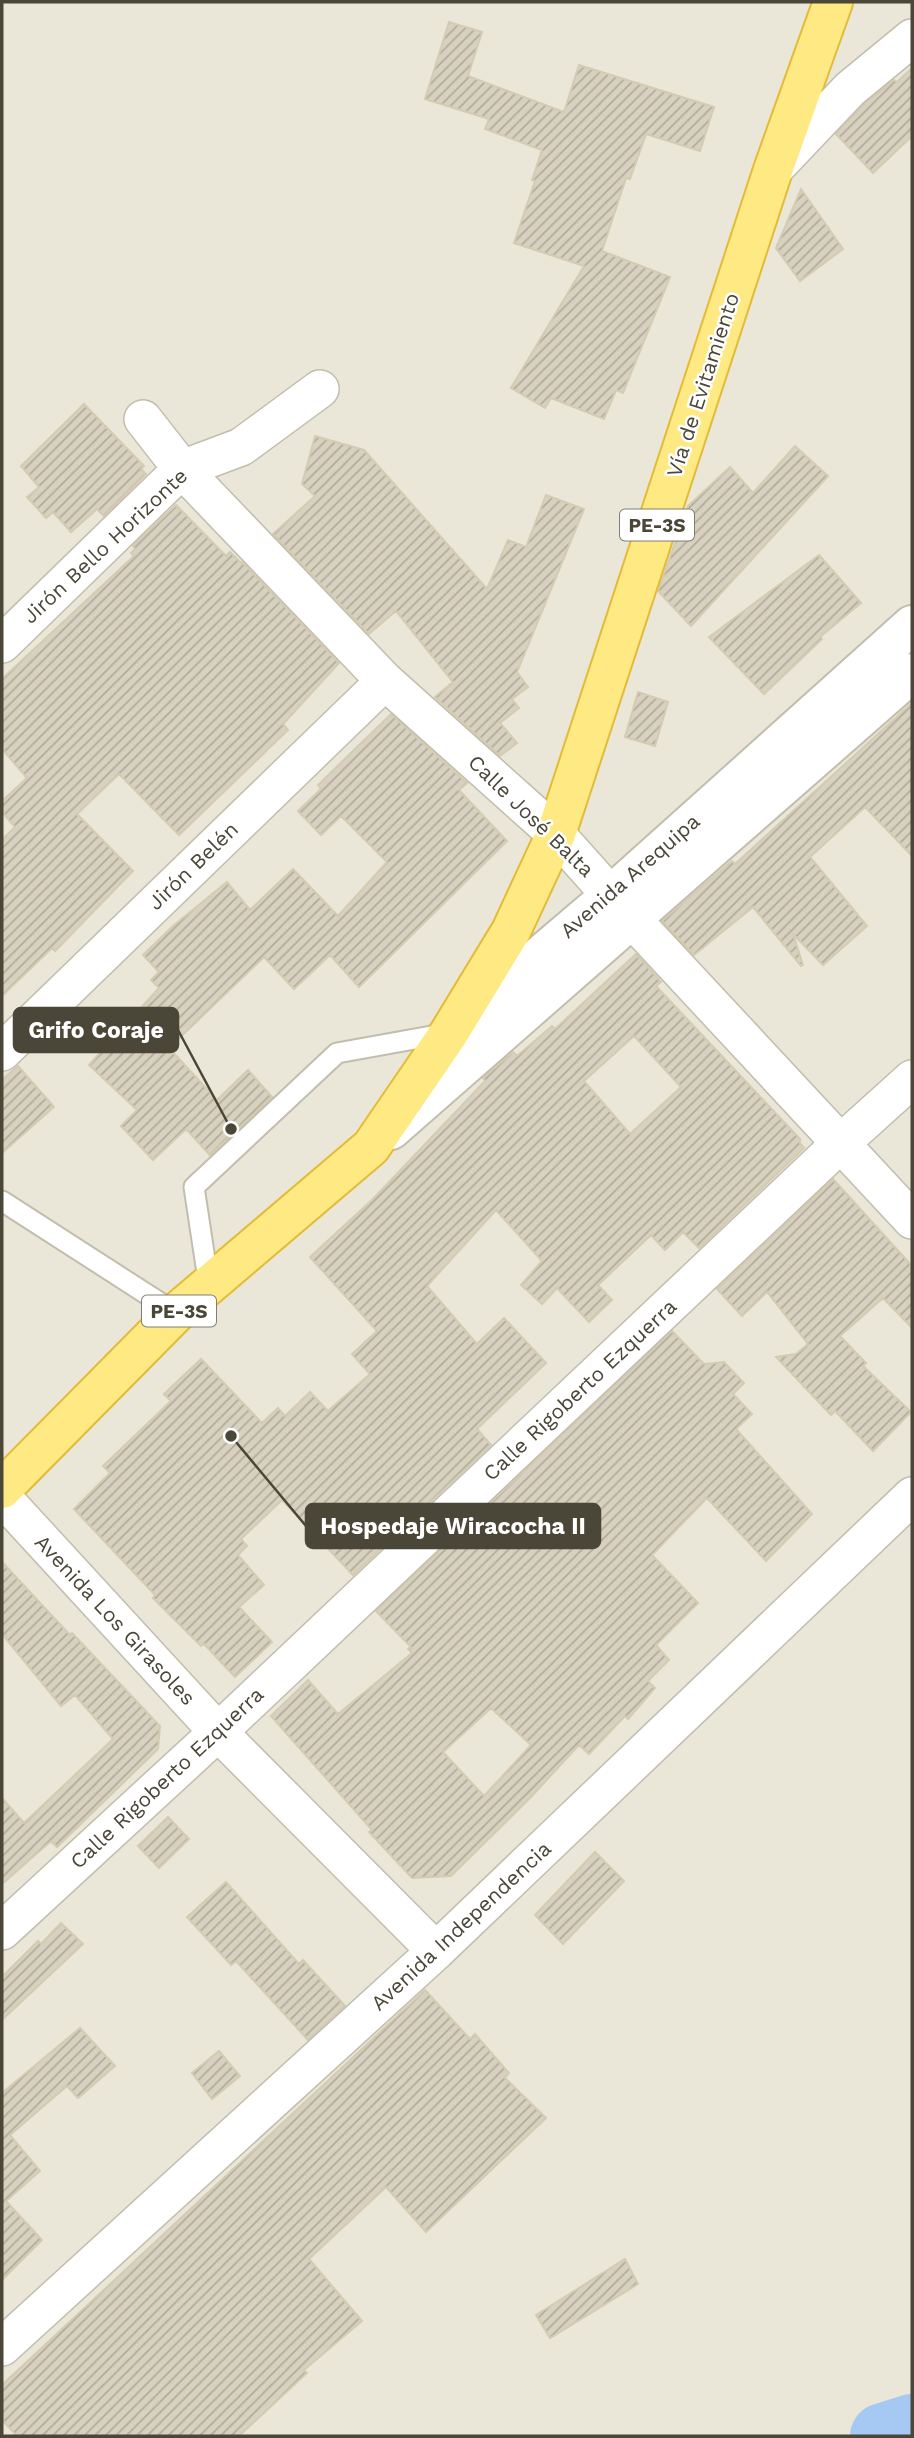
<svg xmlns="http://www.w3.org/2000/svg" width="914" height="2438" viewBox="0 0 914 2438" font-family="'Work Sans',sans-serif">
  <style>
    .residential { fill: #eae7d8 }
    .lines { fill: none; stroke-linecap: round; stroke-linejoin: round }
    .river { stroke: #a6c9f3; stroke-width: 66 }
    .building { fill: url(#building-hatch); stroke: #d3cbb2; stroke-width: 2; fill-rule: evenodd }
    .service-casing { stroke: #c2bdac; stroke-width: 23 }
    .minor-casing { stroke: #c2bdac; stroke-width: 40 }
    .tertiary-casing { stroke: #c2bdac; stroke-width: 42 }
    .trunk-casing { stroke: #e3bb37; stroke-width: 42 }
    .service { stroke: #fff; stroke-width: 19 }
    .minor { stroke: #fff; stroke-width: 37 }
    .tertiary { stroke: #fff; stroke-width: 38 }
    .trunk { stroke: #ffe983; stroke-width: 38 }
    .labels { text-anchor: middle; stroke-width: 5; stroke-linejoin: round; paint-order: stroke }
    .shield { fill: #fff; stroke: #807e74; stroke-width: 2 }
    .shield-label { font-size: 19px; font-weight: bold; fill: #4a4638 }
    .street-label { font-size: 21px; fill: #4a4638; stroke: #fff }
    .leader { fill: none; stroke: #4a4638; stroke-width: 2.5 }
    .callout-dot { fill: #4a4638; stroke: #fff; stroke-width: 2.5 }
    .callout { fill: #4a4638; stroke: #4a4638; stroke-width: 2.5 }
    .callout-label { font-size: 23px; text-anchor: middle; font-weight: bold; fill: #fff }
  </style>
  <defs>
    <pattern id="building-hatch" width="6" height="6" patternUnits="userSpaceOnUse" patternTransform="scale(1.75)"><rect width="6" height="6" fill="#d8d1bf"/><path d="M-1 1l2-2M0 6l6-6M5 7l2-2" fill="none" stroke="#b1ab9c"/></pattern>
  </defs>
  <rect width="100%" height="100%" fill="#f6f4ea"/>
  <path class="residential" d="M2,2H912V2436H2Z"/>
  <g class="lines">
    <path class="river" d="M883,2436L912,2427"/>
  </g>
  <path class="building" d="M449,22L482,32L468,76L564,112L579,65L714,107L700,151L646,134L630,179L626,178L602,251L670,277L623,393L616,390L604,419L551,398L545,408L511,388L584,266L514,243L535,181L532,180L542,150L485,129L489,119L425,99Z
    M912,68V136L873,173L836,134L864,104L894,80L897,82Z
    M801,189L843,249L800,281L776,248Z
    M84,404L144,466L141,469L146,474L104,516L97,509L71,532L53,512L46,518L27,497L39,487L21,466Z
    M315,436L364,450L487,589L508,540L526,547L546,495L584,509L517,672L528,687L512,699L519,708L500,723L517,743L500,756L435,697L453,682L396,611L369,634L273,534L315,496L302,484Z
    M795,446L828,476L691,626L658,591L688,506L730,467L753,493Z
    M176,505L226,556L230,552L241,563L242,562L339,663L283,724L288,730L179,835L119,774L77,814L133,871L55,951L52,948L2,996V840L15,827L2,812V801L27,778L2,749V679L134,556L131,553L135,549L133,546Z
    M819,555L861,603L820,637L822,639L764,694L709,637Z
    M638,692L668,702L655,746L625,737Z
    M912,703V856L865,807L810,857L867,926L823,965L793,934L803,965L801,966L753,907L694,955L662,921L732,861L735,864Z
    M391,714L467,783L459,790L507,841L359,987L330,955L294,989L264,957L169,1048L217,1100L248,1070L272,1097L210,1155L186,1129L153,1160L121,1126L137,1110L89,1065L159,988L151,980L159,972L143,955L173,926L227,882L250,910L293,869L338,916L387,862L341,816L321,835L298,811L321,789L318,785Z
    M636,954L661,982L656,986L800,1139V1143L804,1148L699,1248L683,1232L665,1250L651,1235L598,1285L612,1300L589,1322L557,1288L542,1304L521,1285L542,1261L496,1210L427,1286L477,1344L504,1318L546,1363L477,1429L491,1445L353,1575L282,1500L241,1539L247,1546L238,1555L264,1585L239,1607L272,1642L235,1677L204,1644L201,1646L153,1598L155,1595L74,1509L110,1473L103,1466L171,1401L164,1394L201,1359L262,1423L278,1408L285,1416L310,1392L328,1411L370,1374L352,1354L377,1331L310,1257L373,1199L485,1081L483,1078L513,1052L517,1056L552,1026L555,1029ZM634,1036L681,1087L630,1134L584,1081Z
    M18,1066L54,1107L2,1153V1080Z
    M833,1179L912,1266V1328L883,1298L840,1336L866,1363L863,1366L911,1412L873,1451L835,1411L831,1415L776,1357L796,1354L808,1344L767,1292L742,1316L717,1289Z
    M672,1331L704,1364L724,1362L744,1383L733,1394L752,1414L736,1429L812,1514L766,1561L707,1498L652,1555L698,1603L656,1645L669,1660L648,1681L655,1688L628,1719L625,1716L589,1754L579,1745L530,1798L451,1876L412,1878L369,1832L372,1830L271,1716L308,1680L338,1714L412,1653L408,1649L411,1647L376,1611ZM491,1708L531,1745L484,1796L443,1752Z
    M2,1562L70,1635L72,1633L160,1726L158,1749L57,1847L51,1841L2,1884V1798L24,1823L113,1739L75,1695L61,1706L2,1634Z
    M168,1817L189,1839L159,1868L138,1846Z
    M595,1852L624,1881L563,1944L535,1915Z
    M226,1882L299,1964L303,1960L345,2006L308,2040L236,1961L231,1965L187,1917Z
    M61,1923L83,1944L2,2020V1977L38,1941L41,1944Z
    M425,1990L470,2039L475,2034L509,2073L505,2078L546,2118L426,2232L386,2187L309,2259L362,2321L304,2370L307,2373L239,2436H17L2,2420V2385Z
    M80,2028L115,2066L78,2098L67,2086L10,2135L40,2171L6,2201L42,2240L2,2280V2093Z
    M219,2051L240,2076L212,2099L192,2073Z
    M625,2259L638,2284L550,2338L536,2315Z"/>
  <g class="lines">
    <g class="service-casing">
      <path id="service" d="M2,1201L176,1313
        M209,1286L194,1187L337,1053L448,1033"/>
    </g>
    <g class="minor-casing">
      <path id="minor" d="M773,170L850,89L912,38
        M143,419L182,469L385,681L556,834L631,918L912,1220
        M2,644L182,469L241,447L320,389
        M2,1052L385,681
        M2,1497L218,1732L436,1951
        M2,1931L218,1732L841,1143L912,1079
        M2,2347L436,1951L912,1496"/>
    </g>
    <g class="tertiary-casing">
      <path id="tertiary" d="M457,1026L611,895L912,625
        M391,1130L912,673"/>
    </g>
    <g class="trunk-casing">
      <path id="trunk" d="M2,1489L176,1313L371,1147L449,1033L511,931L556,834L773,170L833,2"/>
    </g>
    <use href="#service" class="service"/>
    <use href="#minor" class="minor"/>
    <use href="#tertiary" class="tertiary"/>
    <use href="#trunk" class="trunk"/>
  </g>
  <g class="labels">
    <g class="shield">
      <rect x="620" y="509.5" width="74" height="31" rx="5"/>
      <rect x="142" y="1295.5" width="74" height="31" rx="5"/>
    </g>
    <g class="shield-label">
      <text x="657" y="532">PE-3S</text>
      <text x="179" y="1318">PE-3S</text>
    </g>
    <g class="street-label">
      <text transform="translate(703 385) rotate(-72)" y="7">Vía de Evitamiento</text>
      <text transform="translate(105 546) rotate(-43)" y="7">Jirón Bello Horizonte</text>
      <text transform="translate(531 816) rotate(44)" y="7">Calle José Balta</text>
      <text transform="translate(193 866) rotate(-44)" y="7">Jirón Belén</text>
      <text transform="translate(630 876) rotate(-41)" y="7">Avenida Arequipa</text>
      <text transform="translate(580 1390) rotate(-43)" y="7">Calle Rigoberto Ezquerra</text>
      <text transform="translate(115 1620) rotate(47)" y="7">Avenida Los Girasoles</text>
      <text transform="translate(167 1778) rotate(-43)" y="7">Calle Rigoberto Ezquerra</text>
      <text transform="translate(461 1926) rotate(-43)" y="7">Avenida Independencia</text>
    </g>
  </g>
  <path class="leader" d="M231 1129L178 1030M231 1436L306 1526"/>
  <g class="callout-dot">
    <circle cx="231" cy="1129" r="7"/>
    <circle cx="231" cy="1436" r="7"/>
  </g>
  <g class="callout">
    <rect x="14" y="1008" width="164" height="44" rx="7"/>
    <rect x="306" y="1504" width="294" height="44" rx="7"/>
  </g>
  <g class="callout-label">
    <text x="96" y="1038">Grifo Coraje</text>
    <text x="453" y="1534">Hospedaje Wiracocha II</text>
  </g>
  <rect width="914" height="2438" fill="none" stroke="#4a4638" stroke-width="7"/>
</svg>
